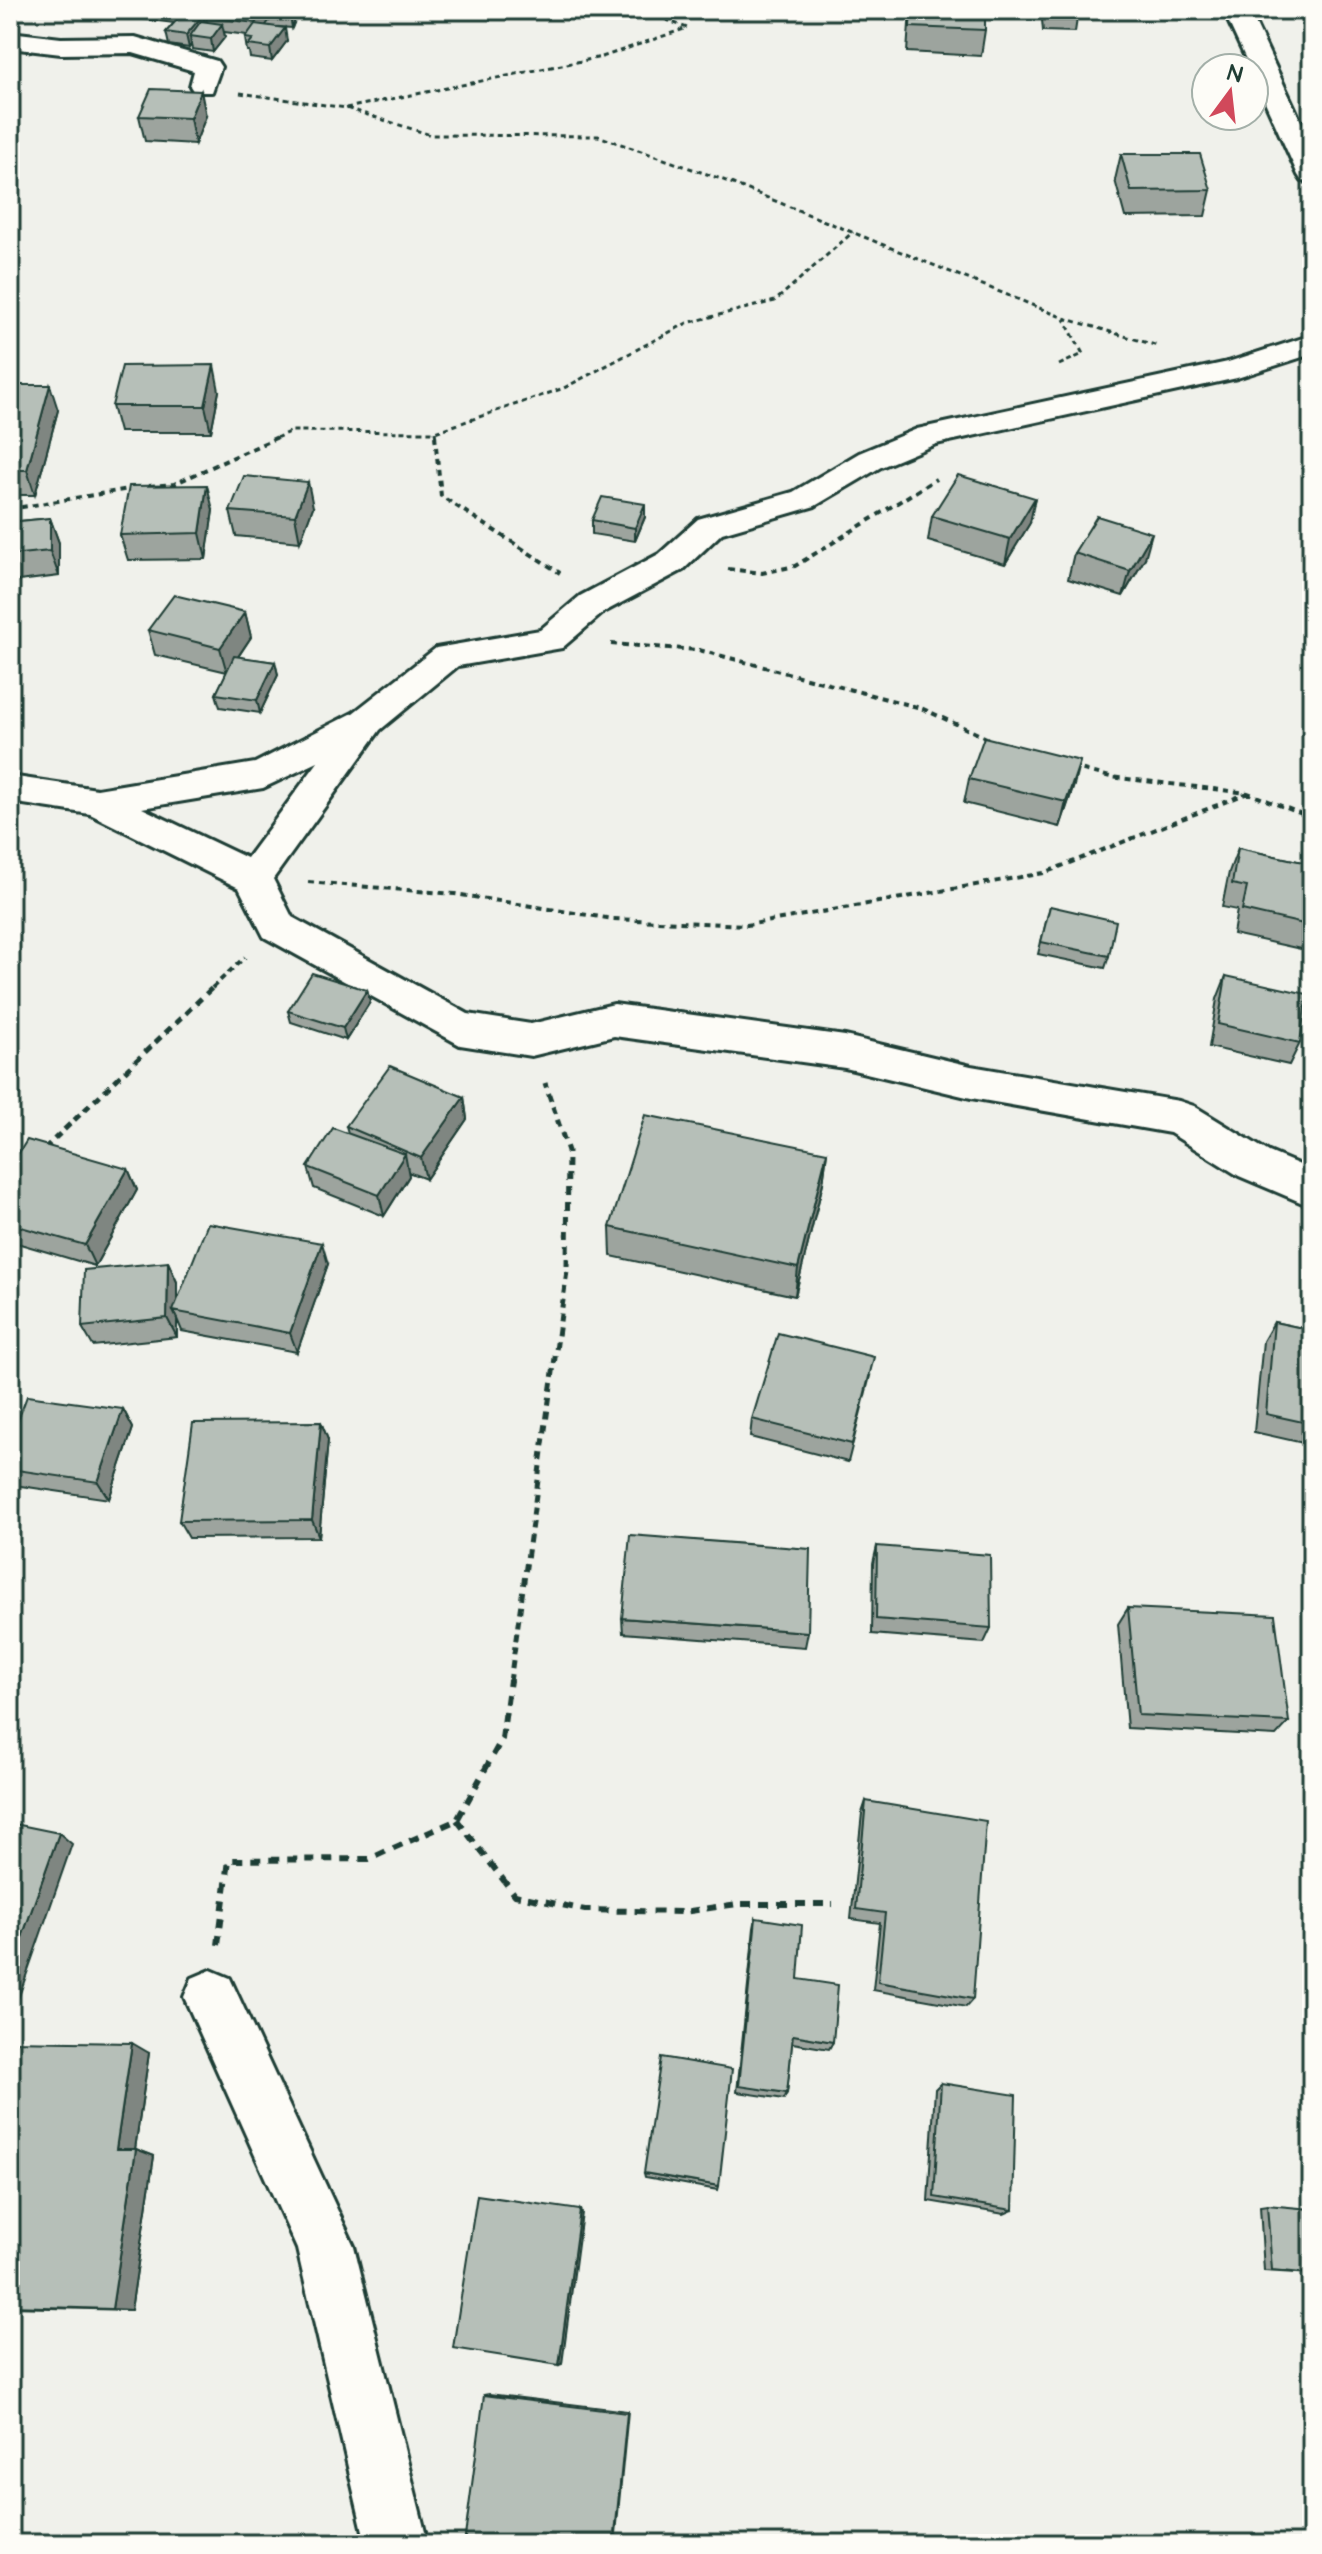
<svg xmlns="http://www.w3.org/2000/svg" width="1322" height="2554" viewBox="0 0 1322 2554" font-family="'Architects Daughter',sans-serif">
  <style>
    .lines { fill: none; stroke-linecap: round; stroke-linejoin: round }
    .minor-casing { stroke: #1f3d34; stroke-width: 6 }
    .path-far3 { stroke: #1f3d34; stroke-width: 3; stroke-dasharray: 5 4; stroke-linecap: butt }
    .path-far2 { stroke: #1f3d34; stroke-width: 4; stroke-dasharray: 6 5; stroke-linecap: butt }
    .path-far1 { stroke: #1f3d34; stroke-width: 5; stroke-dasharray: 8 6; stroke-linecap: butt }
    .path { stroke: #1f3d34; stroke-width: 6; stroke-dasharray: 10 8; stroke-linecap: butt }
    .minor { fill: #fdfcf7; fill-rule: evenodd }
    .wall { fill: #9da49e; stroke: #1f3d34; stroke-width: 2 }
    .shaded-wall { fill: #7f8681; stroke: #1f3d34; stroke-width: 2 }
    .building { fill: #b6bfb8; stroke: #1f3d34; stroke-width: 2 }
  </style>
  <rect width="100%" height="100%" fill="#f0f1eb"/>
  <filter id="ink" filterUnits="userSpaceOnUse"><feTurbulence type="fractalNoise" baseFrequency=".0125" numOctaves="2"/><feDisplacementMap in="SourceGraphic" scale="16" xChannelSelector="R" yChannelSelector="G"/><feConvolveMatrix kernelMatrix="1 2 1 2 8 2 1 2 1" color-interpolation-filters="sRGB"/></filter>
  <g filter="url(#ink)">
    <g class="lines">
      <g class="minor-casing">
        <path id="minor" d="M1223,10H1249L1312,145V183L1302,181L1298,175L1254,77V68H1250Z
          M10,32L61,38L135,37L217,61L221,67L212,92H194L190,86L194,71L133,53L61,54L10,48Z
          M1312,335V354L1237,378L936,444L881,467L815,506L722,533L683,570L604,612L562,648L458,666L380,730L273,879L292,917L468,1014L531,1024L614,1004L845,1036L971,1066L1179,1101L1194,1106L1269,1152L1312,1170V1207L1239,1176L1170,1133L971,1098L845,1068L614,1036L531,1056L460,1045L264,937L239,888L90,814L10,802V776L97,789L255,763L353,713L436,648L540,630L580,596L659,554L698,519L793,492L859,453L917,429L1228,362ZM318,762L247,858L142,808L263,788Z
          M211,1970L230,1978L354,2246L428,2544H366L297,2249L184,1997L192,1978Z"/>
      </g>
      <path class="path-far3" d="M240,93L346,108L431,135L598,136L721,179L1064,318L1158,346
        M346,108L602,57L687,28L642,10
        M1059,365L1083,354L1064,319
        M435,432L436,438
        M276,438L291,431L435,432L564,388L687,323L775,301L853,232"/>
      <path class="path-far2" d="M435,436L441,496L560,573
        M149,486L174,484L280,436
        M10,509L135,488
        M728,569L762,573L795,566L936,479
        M611,644L699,650L921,708L991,740
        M1072,767L1110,777L1248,793L1312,818
        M308,882L455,894L613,919L747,925L1044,873L1248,793
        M212,988L245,957"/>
      <path class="path-far1" d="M44,1149L214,986
        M510,1682L567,1271L568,1151L545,1083"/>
      <path class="path" d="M457,1820L515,1895L585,1910L683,1912L737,1904H833
        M218,1945L229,1860L369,1859L457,1820L502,1739L510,1680"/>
      <use href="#minor" class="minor"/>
    </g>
    <path class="wall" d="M134,10H207L203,15L204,21L207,22L206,17L230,10H299L292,28L279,27L287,41L272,61L250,58L249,51H247L245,38L247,35L224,32L225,37L213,52L192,49L191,45L189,48L169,45L166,32L174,23L136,18Z
      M910,10H985V30L981,56L907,52Z
      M1044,10H1076L1077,19L1075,32L1043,31L1042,20Z
      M139,116H206L195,144L145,141Z
      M1121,154L1211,190L1205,216L1125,217L1115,180Z
      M10,385L58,410L35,495H10Z
      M219,391L211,432H119L112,406Z
      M313,507L300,542L236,536L230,511Z
      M213,510L206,559L128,560L120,535Z
      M932,516L1030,523L1005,564L928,541Z
      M645,517L635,541L592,534V520Z
      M50,518L59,543V576L10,582V522Z
      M1074,553L1145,558L1123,596L1068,579Z
      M245,612L251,637L238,657L275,662L278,675L260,713L220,707L216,694L227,672L155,655L148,630Z
      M969,779L1074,785L1060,827L964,803Z
      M1238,848L1312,864V947L1310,951L1233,934L1237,910L1222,907L1229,872Z
      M1050,906L1109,956L1105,968L1038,954Z
      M1226,976L1300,1043L1289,1065L1209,1047L1217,999Z
      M367,990L370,1002L346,1040L291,1022L288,1011Z
      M464,1097L467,1119L426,1179L408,1172L409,1176L384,1216L314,1188L308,1167L348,1133L346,1126Z
      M827,1152L823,1183L795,1296L611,1256L610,1227Z
      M10,1167L128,1169L137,1190L95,1266L10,1241Z
      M168,1262L177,1282V1302L328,1264L297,1352L182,1331L177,1319V1337L93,1346L82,1327Z
      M1274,1322L1312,1330V1445L1254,1432L1263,1341Z
      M870,1376L848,1462L750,1437L752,1419Z
      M123,1409L133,1428L109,1499L14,1485L10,1480V1442Z
      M321,1422L328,1440L319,1537L189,1538L179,1521Z
      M877,1546L991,1628L984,1643L872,1634L873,1563Z
      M1128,1608L1289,1722L1276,1736L1127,1728L1118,1624Z
      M622,1618L808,1632L805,1647L623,1633Z
      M866,1801L973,1999L966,2007L873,1990L880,1923L851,1919L862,1813Z
      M756,1918L798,1979L833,2042L829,2049L792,2043L787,2093L784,2099L737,2092L754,1928Z
      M10,2041L149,2053L135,2149L154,2156L131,2310L10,2307Z
      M941,2083L1013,2210L1004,2214L928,2201L935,2089Z
      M644,2173L719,2186L718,2190L645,2177Z
      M1267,2205L1312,2238V2274L1264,2271L1260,2206Z
      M489,2394L628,2411L615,2544L484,2395Z"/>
    <path class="shaded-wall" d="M191,10H207L200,19L203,15L206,28L190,36L191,45L189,48L186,35L194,25Z
      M265,10H272L268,14L269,21L258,36L255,23Z
      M292,10H299L292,28L290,15Z
      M222,24L225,37L213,52L211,39Z
      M285,28L287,41L272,61L270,48Z
      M201,91L206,116L195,144L190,118Z
      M214,365L219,391L211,432L205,406Z
      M50,385L58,410L35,495L27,470Z
      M308,482L313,507L300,542L295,516Z
      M207,485L213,510L206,559L200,533Z
      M1035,498L1030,523L1005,564L1010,539Z
      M645,504V517L635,541V528Z
      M50,518L59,543V576L50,551Z
      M1152,533L1145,558L1123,596L1130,571Z
      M245,612L251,637L227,673L220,648Z
      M275,662L278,675L260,713L257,700Z
      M1080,761L1074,785L1060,827L1066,802Z
      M367,990L370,1002L346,1040L343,1028Z
      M464,1097L467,1119L426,1179L421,1158Z
      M827,1152L823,1183L795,1296L798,1268Z
      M405,1154L409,1176L384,1216L379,1195Z
      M128,1169L137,1190L95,1266L85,1245Z
      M322,1243L328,1264L297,1352L290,1333Z
      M168,1262L177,1282V1312L173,1311L177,1319V1337L167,1318Z
      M123,1409L133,1428L109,1499L98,1482Z
      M321,1422L328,1440L319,1537L312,1520Z
      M59,1833L72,1844L10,2022V1971Z
      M132,2043L149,2053L134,2156L116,2149Z
      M136,2149L154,2156L131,2310L112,2309Z
      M580,2210L582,2213L562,2364L559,2365Z"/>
    <path class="building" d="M212,10L230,11L265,10L255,23L206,17Z
      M269,10H292L290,15L268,14Z
      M911,10H985V30L910,27Z
      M1045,10H1076L1077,19L1045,18Z
      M184,12L203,15L186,35L166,32Z
      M201,21L222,24L211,39L190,36Z
      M255,24L285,28L270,48L248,45L253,39L245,38Z
      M151,89L201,91L190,118L139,116Z
      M1121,154H1200L1211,190L1131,191Z
      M214,365L205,406H112L122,366Z
      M10,385H50L27,470H10Z
      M958,475L1035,498L1010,539L932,516Z
      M244,476L308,482L295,516L230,511Z
      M207,485L200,533L120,535L129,486Z
      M602,497L645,504L635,528L592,520Z
      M1097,516L1152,533L1130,571L1074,553Z
      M50,518V551L10,555V522Z
      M174,595L245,612L220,648L148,630Z
      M234,656L275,662L257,700L216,694Z
      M984,737L1080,761L1066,802L969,779Z
      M1238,848L1312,864V926L1242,910L1247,887L1232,884Z
      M1050,906L1116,921L1109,956L1041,942Z
      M312,973L367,990L343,1028L288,1011Z
      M1226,976L1307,994L1300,1043L1218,1024Z
      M390,1066L464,1097L421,1158L346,1126Z
      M645,1115L827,1152L798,1268L610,1227Z
      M333,1128L405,1154L379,1195L308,1167Z
      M27,1140L128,1169L85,1245L10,1224V1167Z
      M208,1223L322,1243L290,1333L173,1311Z
      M168,1262L167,1318L82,1327L84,1270Z
      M1274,1322L1312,1330V1424L1266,1414Z
      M778,1333L874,1357L852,1444L752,1419Z
      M27,1396L123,1409L98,1482L10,1469V1442Z
      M321,1422L312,1520L179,1521L193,1423Z
      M630,1535L810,1549L808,1632L622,1618Z
      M877,1546L990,1555L991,1628L876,1619Z
      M1128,1608L1275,1615L1289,1722L1138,1715Z
      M866,1801L986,1821L973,1999L878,1982L885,1913L856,1909Z
      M10,1823L59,1833L10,1971Z
      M756,1918L802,1925L798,1979L838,1985L833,2042L793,2035L787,2093L739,2086Z
      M10,2041L132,2043L116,2149H136L112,2309L10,2306Z
      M661,2057L732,2069L719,2186L644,2173Z
      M941,2083L1016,2095L1013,2210L934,2197Z
      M477,2195L580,2210L559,2365L453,2348Z
      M1267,2205L1310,2209L1312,2238V2274L1272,2270Z
      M484,2395L627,2413L614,2544H464Z"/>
  </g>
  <rect width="1322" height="2554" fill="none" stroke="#fdfcf7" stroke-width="40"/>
  <rect x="20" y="20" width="1282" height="2514" fill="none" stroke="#1f3d34" stroke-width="3" filter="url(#ink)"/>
  <g transform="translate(1230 92) rotate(15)"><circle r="38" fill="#fdfcf7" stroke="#a4b0a9" stroke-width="2"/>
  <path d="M0-6L14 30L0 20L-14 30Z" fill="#d1495b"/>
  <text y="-12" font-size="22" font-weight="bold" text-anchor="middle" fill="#1f3d34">N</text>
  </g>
</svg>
